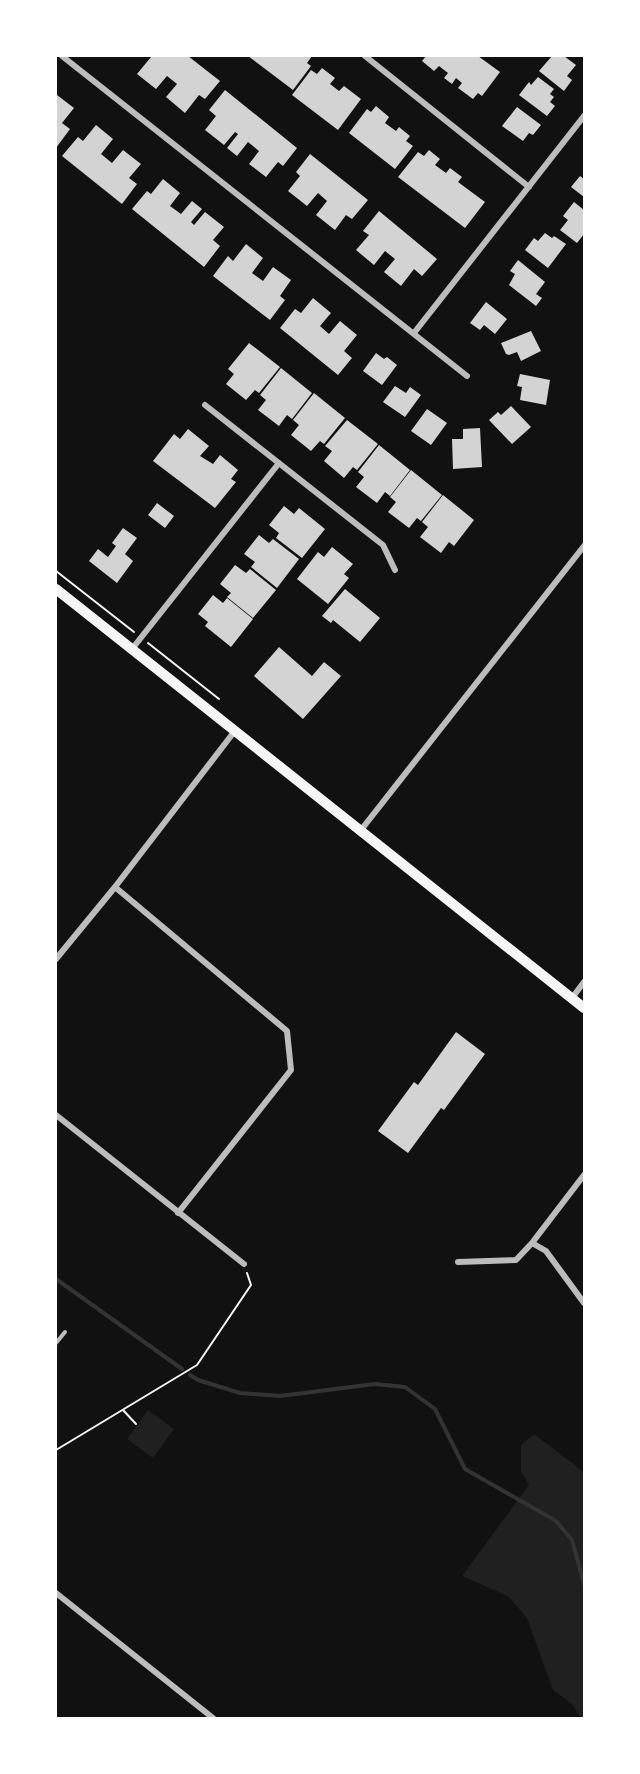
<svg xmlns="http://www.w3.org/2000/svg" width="640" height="1774" viewBox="0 0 640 1774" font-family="'Sofia Sans Condensed',sans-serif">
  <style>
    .green { fill: #202020 }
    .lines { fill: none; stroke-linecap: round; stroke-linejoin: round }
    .stream { stroke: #333; stroke-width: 4 }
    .building { fill: #d3d3d3 }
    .path { stroke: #f5f5f5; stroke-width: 2 }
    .service { stroke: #bcbcbc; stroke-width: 4 }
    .minor { stroke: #bcbcbc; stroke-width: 6 }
    .secondary { stroke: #f5f5f5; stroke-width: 10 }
  </style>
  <rect width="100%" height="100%" fill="#111"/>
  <path class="green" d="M148,1410L174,1429L153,1458L127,1439Z
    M534,1434L584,1472V1718H581L572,1704L553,1690L527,1618L508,1596L462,1576L529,1485L521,1471V1445Z"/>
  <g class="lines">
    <path class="stream" d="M56,1279L182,1369
      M190,1375L198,1380L240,1393L280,1396L375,1384L405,1387L435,1409L465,1469L556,1521L572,1540L584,1584"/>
  </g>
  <path class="building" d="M149,56H188L220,81L205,99L199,95L185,113L166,97L177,84L167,76L156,89L137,74L151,57Z
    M248,56H312L307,63L311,66L293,90Z
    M426,56H478L500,72L482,96L478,93L473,99L458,88L462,83L456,78L452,84L444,78L448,73L439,66L434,71L422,61Z
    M552,56H564L576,65L567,76L572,80L564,91L539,71Z
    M322,68L335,78L330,84L339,91L344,86L361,99L338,130L292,95L311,70L317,74Z
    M538,77L554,89L550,94L554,97L550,102L555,106L547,116L519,95L529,82L531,85Z
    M225,90L297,148L283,166L278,162L266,177L249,164L259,151L248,142L237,156L227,148L238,134L235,132L224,145L205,130L216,116L209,110Z
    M57,95L74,108L62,123L70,129L56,148Z
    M376,106L389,117L385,123L396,131L399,127L410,136L406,141L413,146L395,169L349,133L367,109L371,112Z
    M517,107L541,125L533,135L529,133L523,141L502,126Z
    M96,125L113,139L101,154L112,163L123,150L141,164L129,178L137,184L122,204L62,156L78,137L83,141Z
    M429,150L440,159L435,165L446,173L450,168L462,177L458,182L485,202L465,228L398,177L418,152L424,156Z
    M310,154L368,200L352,219L346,215L335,230L316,215L327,201L318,193L307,206L288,191L300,176L296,172Z
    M580,176L584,179V197L571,187Z
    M163,179L180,193L170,206L181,214L192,201L202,209L191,222L194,225L205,212L224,227L213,240L220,246L204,267L132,209L147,191L151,194Z
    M574,202L584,210V234L577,243L560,230L568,220L563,216Z
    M379,211L437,259L422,276L414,269L401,286L384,272L395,259L385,251L374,265L356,250L369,235L363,231Z
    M545,233L552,238L554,236L566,244L548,268L525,250L534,238L538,241Z
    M246,244L263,258L252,273L263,281L273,267L291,280L280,296L285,300L270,320L213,276L228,256L233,261Z
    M518,260L545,282L536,294L542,298L536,306L509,285L515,274L510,271Z
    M313,298L331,313L320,326L329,334L340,321L357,335L344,351L352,358L338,375L280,328L295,309L301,313Z
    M486,302L507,319L495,334L484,325L480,330L470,323Z
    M531,331L541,351L521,361L517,352L509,355L506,354L501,343Z
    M249,343L280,367L259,393L255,390L246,400L226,384L234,374L228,369Z
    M376,353L384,359L387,357L397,365L382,385L363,371Z
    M281,368L312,393L292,419L287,415L279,426L258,410L266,400L260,395Z
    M520,374L550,380L546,405L520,400L522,387L517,386Z
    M395,386L406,393L410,387L421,395L405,417L383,402Z
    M314,393L345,418L324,444L320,441L311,451L291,435L299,425L293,420Z
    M511,406L531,427L512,444L489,420L498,412L501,415Z
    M427,409L447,423L431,445L411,431Z
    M347,420L378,444L357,470L353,467L344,478L324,461L332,451L325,446Z
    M480,428L482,467L453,469L452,439H463V429Z
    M188,429L209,446L200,456L213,464L220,455L238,470L231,479L236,482L215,508L153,461L174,434L180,439Z
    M379,445L410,470L390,496L385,492L377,503L356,487L364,477L358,472Z
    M411,470L442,495L421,521L417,518L409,528L388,512L396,502L390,497Z
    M443,495L474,520L454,546L449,542L441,553L420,537L428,527L422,522Z
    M157,503L174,516L165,528L148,515Z
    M284,506L294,514L299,508L325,529L302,558L276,538L279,533L269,525Z
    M123,528L137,538L125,554L133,561L117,583L89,561L98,549L108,557L116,546L112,543Z
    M259,535L269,543L273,539L299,559L277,588L251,567L255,562L244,554Z
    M332,547L353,564L344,574L349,578L328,604L297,579L318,552L324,557Z
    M235,565L246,573L250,569L276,590L253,618L227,597L231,593L220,584Z
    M345,589L380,618L360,642L333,620L331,623L322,616Z
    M213,595L223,603L227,598L253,619L231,647L205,626L208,622L198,614Z
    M279,647L312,676L324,662L341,676L303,719L254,676Z
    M456,1032L485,1054L444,1110L441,1108L408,1153L378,1131L414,1082L418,1085Z"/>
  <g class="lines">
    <path class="path" d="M56,571L134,632
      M148,643L219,699
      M123,1410L136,1424
      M56,1450L197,1365L251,1285L247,1273"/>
    <path class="service" d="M56,1343L65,1332"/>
    <path class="minor" d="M62,56L467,376
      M365,56L529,187
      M414,333L584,116
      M205,405L383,545L395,570
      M132,649L279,463
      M361,830L584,546
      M115,887L287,1031L291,1070L178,1213
      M56,959L115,887L234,732
      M572,998L584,982
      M56,1115L244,1264
      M532,1243L546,1251L584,1303
      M458,1262L516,1260L532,1243L584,1175
      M56,1593L213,1718"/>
    <path class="secondary" d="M56,589L584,1008"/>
  </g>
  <rect width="640" height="1774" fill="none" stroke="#ffffff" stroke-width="114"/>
</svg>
